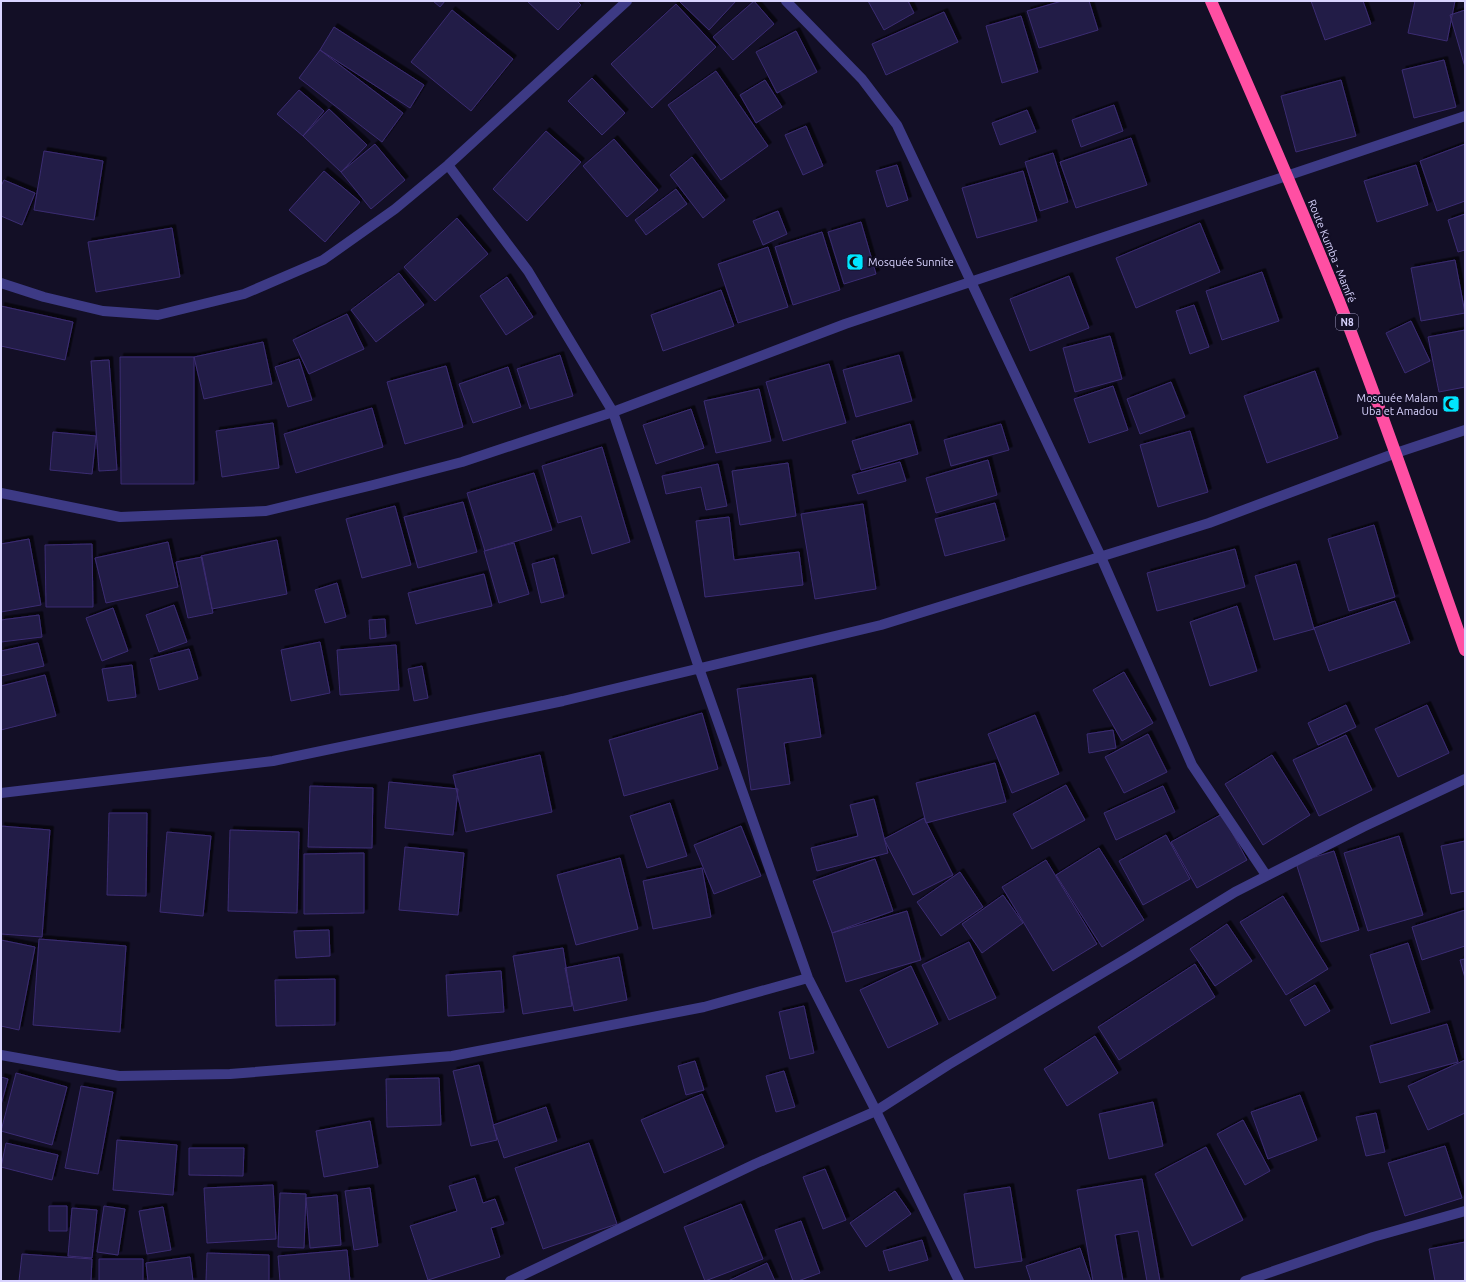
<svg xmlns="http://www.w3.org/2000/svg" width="1466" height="1282" viewBox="0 0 1466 1282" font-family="Ubuntu,sans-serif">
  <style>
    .building { fill: #241b47; stroke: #3b2d73; filter: url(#shadow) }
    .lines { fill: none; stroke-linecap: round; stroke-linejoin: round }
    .minor { stroke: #3d3a85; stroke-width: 10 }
    .highway { stroke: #ff4fa3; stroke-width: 12 }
    .labels { text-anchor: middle; stroke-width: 4; stroke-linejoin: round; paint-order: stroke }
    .shield { fill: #130f26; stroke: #9e99be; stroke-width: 1 }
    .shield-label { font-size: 10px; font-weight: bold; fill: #d9d4ff }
    .street-label { font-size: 11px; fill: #d9d4ff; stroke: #130f26 }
    .poi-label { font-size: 11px; fill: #d9d4ff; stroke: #130f26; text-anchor: start }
  </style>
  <defs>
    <filter id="shadow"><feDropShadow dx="3.5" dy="-3.5" stdDeviation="0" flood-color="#0009"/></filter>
  </defs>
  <rect width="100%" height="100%" fill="#130f26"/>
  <path class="building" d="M433,1H445L440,7Z
    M527,1H577L581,5L558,30Z
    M679,1H736L709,30Z
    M754,1L774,24L733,60L713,37Z
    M868,1H908L914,13L884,30Z
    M1062,1H1089L1098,30L1039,48L1027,11Z
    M1311,1H1363L1371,24L1325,40Z
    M1415,1H1455L1447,41L1408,33Z
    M676,4L716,47L652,108L611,64Z
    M452,10L513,59L471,111L411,62Z
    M1465,10V67L1450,15Z
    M944,12L958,42L886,75L872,44Z
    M1021,16L1038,72L1002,83L986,26Z
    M334,27L424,85L410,108L320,50Z
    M796,31L817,72L777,93L756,52Z
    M320,50L403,113L382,142L299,78Z
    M1444,60L1456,107L1414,118L1402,70Z
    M716,71L768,146L721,180L668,105Z
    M592,78L625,113L602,135L568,101Z
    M765,80L782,107L756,123L740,95Z
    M1341,80L1356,136L1296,152L1281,96Z
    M299,90L324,111L303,136L277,114Z
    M1114,105L1123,131L1081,147L1072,120Z
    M329,109L367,145L341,172L303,136Z
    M1027,110L1036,132L1000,145L992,123Z
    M806,126L823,166L803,175L785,135Z
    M546,131L581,162L527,221L493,189Z
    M1131,138L1147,185L1076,208L1060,162Z
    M614,139L658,190L627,217L583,166Z
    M375,144L405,180L371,209L341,172Z
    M1465,144V201L1437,211L1420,161Z
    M44,151L103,161L94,220L34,210Z
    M1053,153L1068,202L1040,211L1025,162Z
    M692,157L725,200L703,218L670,175Z
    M897,165L908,200L887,207L876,171Z
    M1416,165L1428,205L1377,222L1364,181Z
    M324,171L360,202L325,242L289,210Z
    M1023,171L1037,221L977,238L962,188Z
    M4,180L35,193L22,225L1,216V186Z
    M676,189L687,204L646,235L635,220Z
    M778,211L787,234L763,245L753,221Z
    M1465,214V250L1458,252L1448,220Z
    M457,218L488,254L435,301L404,267Z
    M861,222L876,274L844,284L828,232Z
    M1200,223L1220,272L1136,308L1116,258Z
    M172,228L180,277L96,292L88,242Z
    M822,232L840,290L793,305L775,247Z
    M768,247L788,307L738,323L718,264Z
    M1455,260L1465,313L1421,321L1411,268Z
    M1262,272L1279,321L1222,340L1206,291Z
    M399,273L424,305L376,342L351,310Z
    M1069,276L1089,328L1030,351L1010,299Z
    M507,277L533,317L506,335L480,296Z
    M721,290L734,326L663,351L651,315Z
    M1194,305L1209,347L1190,354L1176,311Z
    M1,306L73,322L65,360L1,346Z
    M347,314L364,349L309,374L293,340Z
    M1411,321L1430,361L1405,373L1386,333Z
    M1465,330V387L1439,392L1428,337Z
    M1110,336L1122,379L1075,392L1063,348Z
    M263,342L272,384L204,399L194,357Z
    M560,355L573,396L530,409L517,369Z
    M899,355L912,401L856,417L843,370Z
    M120,357H194V484H121Z
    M299,359L312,400L288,407L275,367Z
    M109,360L117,470L99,471L91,361Z
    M829,364L846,423L783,441L766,382Z
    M446,366L463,427L405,444L387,382Z
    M508,367L521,407L473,423L459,384Z
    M1315,371L1338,438L1267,463L1244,396Z
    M1171,382L1185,417L1140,434L1127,399Z
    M1113,386L1128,430L1089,443L1074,399Z
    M759,389L771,441L716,453L704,401Z
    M372,408L383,447L296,473L284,434Z
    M691,409L704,448L656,464L643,425Z
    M273,423L279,468L222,477L216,431Z
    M910,424L918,454L861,470L852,441Z
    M1001,424L1009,450L951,466L944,440Z
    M1190,431L1208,492L1158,507L1140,445Z
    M53,432L96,436L92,474L50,470Z
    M602,447L630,542L592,554L581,516L558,523L542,466Z
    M988,460L997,495L936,513L926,478Z
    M900,462L906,481L858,494L852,475Z
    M788,463L796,516L740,525L732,471Z
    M718,464L727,506L706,510L701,487L666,494L662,476Z
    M534,473L552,530L485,551L467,493Z
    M463,502L477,552L418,568L404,517Z
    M995,503L1005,540L945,556L935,519Z
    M863,504L876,589L815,599L801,514Z
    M395,506L411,565L362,578L346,519Z
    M729,517L734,560L799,552L803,585L705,597L696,521Z
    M1374,525L1395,597L1349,611L1328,539Z
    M29,539L41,605L1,612V544Z
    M277,540L287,594L212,609L201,556Z
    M168,542L178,587L106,603L95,558Z
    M514,543L529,594L499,603L484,551Z
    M92,544L93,607H46L45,545Z
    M1235,549L1245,587L1157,611L1147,573Z
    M202,557L213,613L188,618L176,562Z
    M554,558L564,597L541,603L532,564Z
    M1296,564L1314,629L1274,640L1255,576Z
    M484,574L492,606L416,624L408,593Z
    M337,583L346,617L325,623L315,590Z
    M1395,601L1410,643L1329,671L1314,628Z
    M174,605L187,642L159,652L146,615Z
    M1237,606L1257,671L1210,686L1190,622Z
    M113,608L128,651L102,661L86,618Z
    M39,615L42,637L1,642V620Z
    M385,619L386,637L370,639L369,620Z
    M320,642L330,693L291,701L281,650Z
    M38,643L44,666L1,676V651Z
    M396,645L399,690L340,695L337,650Z
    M189,649L198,679L159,690L150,659Z
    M132,665L136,697L108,701L102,669Z
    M422,666L428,698L414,701L408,669Z
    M1124,672L1153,723L1122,741L1093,690Z
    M45,675L56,716L1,730V686Z
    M812,678L821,737L784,743L790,784L751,790L737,689Z
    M1346,705L1356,727L1318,745L1308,723Z
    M1427,705L1449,753L1398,777L1375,729Z
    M702,713L718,769L624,796L609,740Z
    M1035,715L1059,774L1012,793L988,734Z
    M1113,730L1116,748L1089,753L1087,734Z
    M1148,734L1167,772L1124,793L1105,757Z
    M1346,735L1372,790L1319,816L1293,760Z
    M540,755L552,812L466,832L453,775Z
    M1272,755L1310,815L1263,845L1225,784Z
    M995,763L1006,802L926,823L916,783Z
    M389,782L458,789L453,835L385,828Z
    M1066,785L1085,820L1032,849L1013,814Z
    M310,786L373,788L372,848L308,847Z
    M1163,786L1175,812L1116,840L1104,813Z
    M874,799L888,853L817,871L811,848L858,836L850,805Z
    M670,803L687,856L647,868L630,816Z
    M109,813H147L146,896L107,895Z
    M1222,814L1247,860L1197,888L1171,842Z
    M924,818L953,875L913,895L884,839Z
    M1,826L50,830L42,937L1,934Z
    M741,826L761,876L714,894L694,845Z
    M230,830L299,832L297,913L228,911Z
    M167,832L211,836L203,916L160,912Z
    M1166,835L1190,879L1143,905L1119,861Z
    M1399,836L1423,915L1368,931L1344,853Z
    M1465,841V891L1451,894L1441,846Z
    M405,847L464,853L458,915L399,910Z
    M1099,848L1144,920L1102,947L1056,875Z
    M1334,851L1359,930L1321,942L1296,863Z
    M364,853V913L304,914V854Z
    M620,858L638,929L576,945L557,875Z
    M875,859L893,911L832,933L813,881Z
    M1046,860L1097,944L1053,971L1002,887Z
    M702,868L711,917L653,929L643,881Z
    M960,872L983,907L941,936L917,902Z
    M1003,895L1023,923L982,953L962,924Z
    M1283,896L1328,969L1286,995L1240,922Z
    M1465,910V946L1422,960L1412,927Z
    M907,911L921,960L846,982L832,933Z
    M1227,924L1252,961L1215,986L1190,949Z
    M329,930L330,956L296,958L294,931Z
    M39,939L126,946L120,1032L33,1025Z
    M1,940L35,947L19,1030L1,1026Z
    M969,942L996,998L949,1020L922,965Z
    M1408,943L1430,1012L1391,1024L1370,955Z
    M563,948L572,1006L523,1014L513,956Z
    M619,957L627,1000L574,1011L565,968Z
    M1465,959V978L1460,960Z
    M1195,964L1215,997L1119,1060L1098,1027Z
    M911,966L938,1024L888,1048L860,990Z
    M501,971L504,1012L448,1016L446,975Z
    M335,979V1025L276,1026L275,980Z
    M1315,985L1330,1011L1305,1026L1290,1000Z
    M804,1006L814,1053L790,1059L779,1012Z
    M1447,1024L1458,1062L1380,1083L1370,1046Z
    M1095,1036L1118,1073L1067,1106L1044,1069Z
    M1465,1060V1113L1428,1130L1408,1086Z
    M695,1061L704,1090L686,1095L678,1066Z
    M479,1065L497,1140L471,1146L453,1071Z
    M784,1071L795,1107L776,1112L766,1076Z
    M16,1073L67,1087L52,1145L1,1131Z
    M1,1077L8,1079L1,1105Z
    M439,1078L441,1125L387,1127L386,1079Z
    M81,1086L113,1092L98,1174L65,1168Z
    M702,1094L724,1147L664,1173L641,1120Z
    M1300,1095L1317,1140L1268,1159L1251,1112Z
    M1153,1102L1163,1146L1109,1159L1099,1114Z
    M546,1107L557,1141L504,1158L493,1125Z
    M1376,1113L1385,1152L1366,1156L1356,1117Z
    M1243,1120L1270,1171L1245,1185L1217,1134Z
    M370,1121L378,1167L324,1177L316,1131Z
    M117,1140L177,1145L173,1195L113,1190Z
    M6,1143L58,1155L52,1180L1,1167Z
    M589,1143L617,1224L543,1249L515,1168Z
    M1445,1146L1462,1198L1405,1216L1388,1163Z
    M1206,1147L1243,1220L1192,1246L1155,1174Z
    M189,1148H244L243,1176L189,1175Z
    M825,1169L846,1220L823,1229L803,1177Z
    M475,1178L483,1203L495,1199L504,1224L491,1228L500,1257L428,1280L410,1226L457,1211L449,1186Z
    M1142,1179L1160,1281H1147L1138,1231L1115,1235L1123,1281H1093L1077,1190Z
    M273,1185L276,1239L207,1243L204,1188Z
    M1010,1187L1022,1261L975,1268L964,1194Z
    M370,1188L378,1246L354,1250L345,1191Z
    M895,1191L911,1214L866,1247L850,1223Z
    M280,1193L306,1194L304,1248L278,1247Z
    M337,1195L341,1245L310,1248L306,1198Z
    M741,1204L763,1259L705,1281L684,1227Z
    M49,1206H67V1231H49Z
    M104,1206L125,1209L118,1255L97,1252Z
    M163,1207L171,1250L147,1254L139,1211Z
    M72,1208L97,1210L92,1258L68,1256Z
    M801,1221L820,1273L798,1281H793L775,1230Z
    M922,1240L928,1260L889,1271L883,1251Z
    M1465,1242V1281H1435L1429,1249Z
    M1080,1248L1091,1281H1031L1026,1266Z
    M347,1250L350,1281H280L278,1256Z
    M207,1253L269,1255V1281H206Z
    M22,1254L92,1259L91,1281H19Z
    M190,1257L193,1281H148L146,1263Z
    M99,1259H143V1281H99Z
    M767,1263L775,1281H728Z"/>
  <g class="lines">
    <path class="minor" d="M786,1L862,79L897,125L1101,557L1192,765L1266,875
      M448,165L528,271L613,412L699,668L808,978L876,1111L959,1281
      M1,283L44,297L103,311L158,315L244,294L323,260L395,209L448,165L627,1
      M1,493L120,517L266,511L373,485L462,462L613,412L845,324L1465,116
      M1,793L273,761L563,701L881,625L1209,523L1396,453L1465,430
      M1,1055L119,1076L230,1074L452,1056L704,1007L808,978
      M510,1281L755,1164L876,1111L948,1065L1129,957L1235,892L1363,827L1465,779
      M1245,1281L1373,1237L1465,1211"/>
    <path class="highway" d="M1211,1C1255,101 1298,200 1339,301C1384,416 1424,534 1465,650"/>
  </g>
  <defs>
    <g id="mosque-square" transform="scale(0.9)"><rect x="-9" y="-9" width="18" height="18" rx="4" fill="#00e5ff" stroke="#130f26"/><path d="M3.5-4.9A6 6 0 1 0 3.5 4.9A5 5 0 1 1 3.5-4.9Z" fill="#111"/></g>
  </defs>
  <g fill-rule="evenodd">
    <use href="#mosque-square" x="855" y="262"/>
    <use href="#mosque-square" x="1451" y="404"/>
  </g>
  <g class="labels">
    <rect class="shield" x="1336" y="314" width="22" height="16" rx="3"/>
    <g class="shield-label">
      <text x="1347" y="326">N8</text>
    </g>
    <g class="street-label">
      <text transform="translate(1332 251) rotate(68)" y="4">Route Kumba - Mamfé</text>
    </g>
    <g class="poi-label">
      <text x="868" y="266">Mosquée Sunnite</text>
      <text x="1438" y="402" text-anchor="end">Mosquée Malam<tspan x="1438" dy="13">Uba et Amadou</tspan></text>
    </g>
  </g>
  <rect width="1466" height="1282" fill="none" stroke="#d9d4ff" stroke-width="4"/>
</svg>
